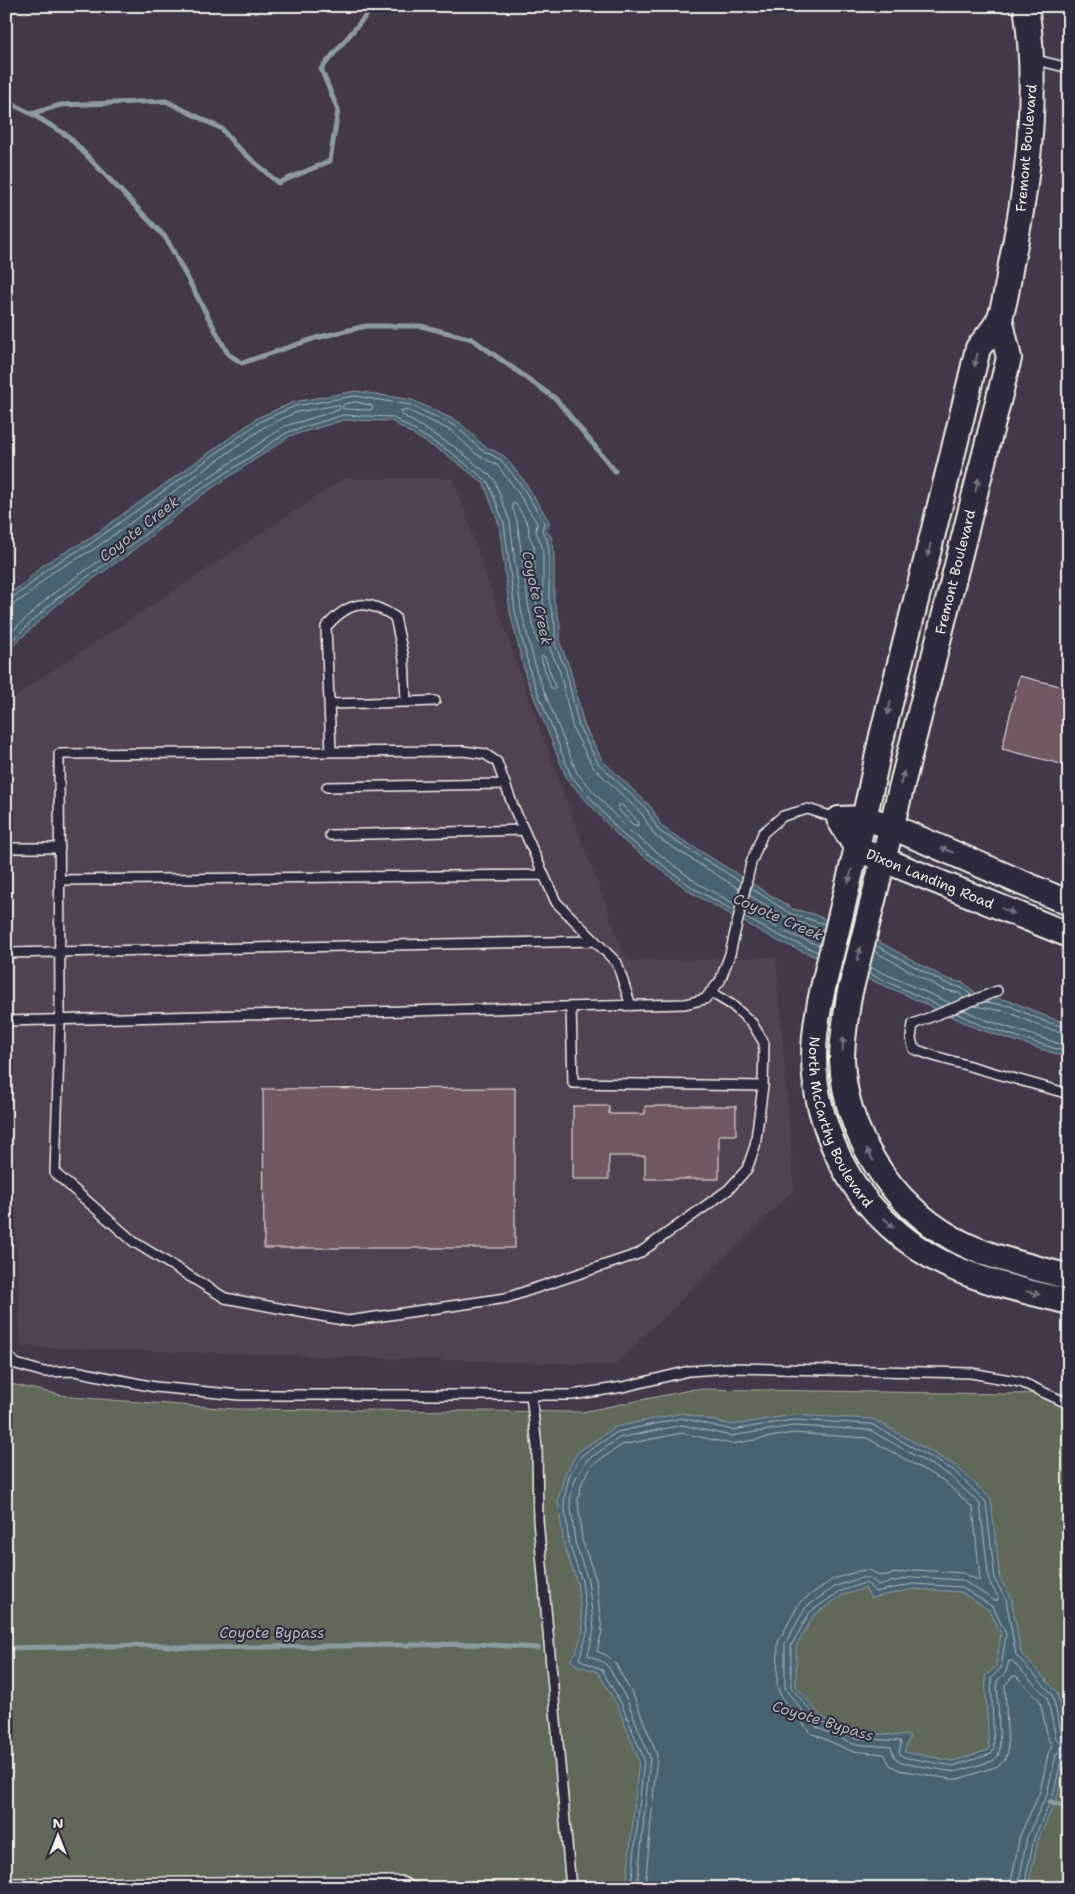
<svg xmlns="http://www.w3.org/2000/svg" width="1075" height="1894" viewBox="0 0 1075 1894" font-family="'Shantell Sans',sans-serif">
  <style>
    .built { fill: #514251 }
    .green { fill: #61685a; stroke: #aaaca1 }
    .water { fill: #496272; stroke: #8d9ba1; fill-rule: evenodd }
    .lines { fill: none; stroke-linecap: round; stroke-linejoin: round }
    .shore { stroke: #b0b8b9; stroke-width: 1 }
    .stream { stroke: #8d9ba1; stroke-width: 5 }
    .building { fill: #725965; stroke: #f4f1e8 }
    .lane-casing { stroke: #f4f1e8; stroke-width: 12 }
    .secondary-casing { stroke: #f4f1e8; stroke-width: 28 }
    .lane { stroke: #2f2a3d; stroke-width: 9 }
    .secondary { stroke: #2f2a3d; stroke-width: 24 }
    .oneway { fill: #747079 }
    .labels { text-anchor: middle; stroke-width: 4; stroke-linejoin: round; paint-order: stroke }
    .street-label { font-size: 14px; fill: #f4f1e8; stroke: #2f2a3d }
    .water-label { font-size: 15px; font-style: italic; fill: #b0b8b9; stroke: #2f2a3d }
  </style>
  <rect width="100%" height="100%" fill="#433849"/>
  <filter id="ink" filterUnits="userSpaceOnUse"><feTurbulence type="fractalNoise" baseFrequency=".02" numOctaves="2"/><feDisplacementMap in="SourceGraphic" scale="10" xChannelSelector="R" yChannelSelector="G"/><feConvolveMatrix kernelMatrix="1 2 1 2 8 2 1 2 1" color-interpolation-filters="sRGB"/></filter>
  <g filter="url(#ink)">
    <path class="built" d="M345,478H453L528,698L627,961L776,957L794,1190L614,1365L21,1347L6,990V705L29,686Z"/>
    <path class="green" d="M6,1383L71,1397L235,1409L582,1412L695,1389L1006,1394L1069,1393V1888H6Z"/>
    <path class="water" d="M356,391L412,400L459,422L483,445L504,456L525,482L550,523L546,530L552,538L554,552V600L560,624V643L570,669L584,725L602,760L651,807L662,827L793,909L813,914L876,940L947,979L964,983L978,995L1011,1001L1048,1017L1069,1024V1058L978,1029L904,994L778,941L690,892L619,837L567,779L526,677L510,612L499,524L484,484L450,457L391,421L344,420L290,436L202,495L127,555L59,603L6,652V595L21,586L44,564L87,540L259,417L294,402Z
      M682,1413L732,1425L792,1415L873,1419L956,1466L991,1499L1000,1579L1011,1597L1021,1653L1057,1692L1069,1745L1057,1798L1038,1840L1028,1888H626L639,1760L617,1705L598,1672L576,1665L571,1660V1658L576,1653L583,1630L577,1582L564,1545L558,1500L565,1474L578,1452L615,1427ZM865,1588L871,1598L914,1589L961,1592L990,1611L1001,1634L996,1667L985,1676L989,1750L953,1761L904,1752L910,1736L856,1733L821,1717L796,1686V1647L814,1615L841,1596Z"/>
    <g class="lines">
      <path class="shore" d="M356,402L371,405L373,408L370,410L344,409L342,408L344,404Z
        M514,503L516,504L528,524L529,536L534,546L536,601L542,627L541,641L539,643L537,641L529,609L517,521L512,506Z
        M6,599L11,598L24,590L48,568L90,544L261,421L295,406L355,396L410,405L456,426L480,449L501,460L521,485L544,522L542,531L547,540L549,552V600L555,625V645L566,670L579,727L598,763L647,810L659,831L741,882
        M6,605L13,604L28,595L51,573L94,549L264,427L297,412L338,405L340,406L339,410L285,426L196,486L120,546L51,595L6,637
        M6,646L56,599L124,551L199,491L288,432L343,415L392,417L452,453L488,482L504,523L515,611L531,675L571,776L622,834L693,888L734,911
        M543,656L545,657L555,687L554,690L551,688L541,658Z
        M619,805H622L636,819L638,823V826L632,824L618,809Z
        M751,888L791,914L825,924
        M749,895L789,919L823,930
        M736,905L697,883L627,829L577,773L537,673L521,610L510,522L494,479L456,448L401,414V410L409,411L452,431L476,454L497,465L515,488L537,523L536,532L541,543L543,553V601L549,626V646L560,672L573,729L593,767L642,814L655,836L739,889
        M746,910L783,931L820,946
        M744,917L780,936L818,952
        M875,945L945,983L962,988L971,995
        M874,951L942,989L959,993L964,998
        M870,967L950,1003
        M868,973L942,1007
        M985,1002L1010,1006L1046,1022L1069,1028
        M975,1006L1008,1012L1044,1028L1069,1034
        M964,1010L983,1019L1069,1047
        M956,1013L980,1025L1069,1053
        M865,1583L869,1585L875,1592L913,1584L961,1587L993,1607L1006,1634L1001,1668L991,1678L994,1749L991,1754L953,1766L903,1757L899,1753L901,1744L900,1741L855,1738L819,1721L791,1687V1646L810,1612L839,1592Z
        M631,1888L644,1759L621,1703L602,1670L579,1659L588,1630L582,1581L569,1544L564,1500L569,1476L582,1455L617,1432L682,1418L732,1430L792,1420L871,1424L953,1470L986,1502L995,1580L1006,1599L1016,1655L1052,1694L1062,1735L1064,1739H1069
        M637,1888L650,1758L627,1700L608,1666L603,1662L588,1655L594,1629L588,1580L575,1542L570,1500L575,1479L587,1460L619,1438L682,1425L731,1436L793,1426L870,1430L949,1475L980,1504L989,1581L998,1597V1600L995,1601L962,1580L913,1577L878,1585L870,1578H861L836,1586L806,1607L785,1644V1687L788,1693L816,1727L853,1744L891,1747L894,1757L901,1763L955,1772L993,1761L998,1756L1000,1749L997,1681L1006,1672L1009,1661H1012L1047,1697L1056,1738L1063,1746L1056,1755L1047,1794L1027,1837L1018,1888
        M645,1888L657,1755L634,1697L615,1663L608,1656L597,1651L602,1631L596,1580L582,1540L578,1500L582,1482L592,1465L622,1445L682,1433L732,1444L793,1433L867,1438L944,1481L973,1508L980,1580H978L963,1573L915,1570L881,1576L869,1570L859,1571L833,1579L800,1602L778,1642L777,1685L781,1697L811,1733L851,1751L884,1754L890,1765L899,1770L950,1779H958L998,1766L1005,1760L1008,1751L1005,1685L1013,1676H1016L1040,1701L1048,1738L1052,1746L1048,1754L1040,1792L1020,1835L1010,1888
        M1024,1888L1034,1838L1053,1796L1062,1757L1064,1754L1069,1753"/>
      <path class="stream" d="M6,101L32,114L68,136L166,238L228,354L242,363L316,338L366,326H421L472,339L556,399L615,471
        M32,114L60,105L166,101L222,129L234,144L278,183L330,161L338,110L321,69L374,6
        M6,1648L159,1645L186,1648L476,1644L538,1648
        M1050,1802L1069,1808"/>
    </g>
    <path class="building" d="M1019,676L1069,688V766L1002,749Z
      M515,1088V1248H264L263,1089Z
      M573,1106H609V1114H645V1106H736V1135H719V1179H645V1156H609V1179H573Z"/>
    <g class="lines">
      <g class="lane-casing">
        <path id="lane" d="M1032,59L1069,68
          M406,702L435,701
          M330,704L406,702L404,659L395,617C366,598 349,601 326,627L331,752
          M327,787L505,784
          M330,835L524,830
          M6,848H60
          M60,880L544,875
          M6,953L595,941
          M997,991L913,1024L911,1039L914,1049L934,1056L1069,1094
          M631,1006L617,963L556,902L513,806L497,762L485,754L463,751L59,754L60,1021L55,1173L134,1242L225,1298L348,1321L506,1298L638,1254L728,1190L747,1169L755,1146L763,1086L764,1043L752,1023L732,1005L710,992
          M571,1007L573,1083L763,1086
          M6,1021L685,1004L705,999L720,981L730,954L751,863L763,833L783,816L808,809L839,819
          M6,1354L16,1364L44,1372L75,1371L155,1387L240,1395H572L623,1387L689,1371L731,1368L971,1373L1021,1382L1069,1404
          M531,1395L537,1447L538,1520L571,1888
          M6,1883L400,1881L415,1888"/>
      </g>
      <g class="secondary-casing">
        <g id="secondary">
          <path id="s1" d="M1026,6C1039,92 1029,180 1011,264C1008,281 1006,301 1000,317C996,328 985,339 978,348C948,479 913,609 881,740C875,767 870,795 863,822C853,864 843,905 833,947C824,983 814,1020 814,1057C814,1092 825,1129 840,1160C864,1209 910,1251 961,1271C996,1285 1033,1293 1069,1302"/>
          <path d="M1000,318L1009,358L849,996C846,1017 842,1038 842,1060C845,1133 890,1203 954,1239C988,1258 1031,1266 1069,1277"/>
          <path id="s2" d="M1069,903L890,826L864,818L839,819L857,849L1069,935"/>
        </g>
      </g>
      <use href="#lane" class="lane"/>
      <use href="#secondary" class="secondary"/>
    </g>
    <defs><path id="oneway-solid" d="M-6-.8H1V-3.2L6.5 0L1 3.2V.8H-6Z" transform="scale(1.25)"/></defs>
    <g class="oneway">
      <use href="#oneway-solid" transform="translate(976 360) rotate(103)"/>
      <use href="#oneway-solid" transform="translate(977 485) rotate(-76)"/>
      <use href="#oneway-solid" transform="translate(929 550) rotate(104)"/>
      <use href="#oneway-solid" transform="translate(889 708) rotate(104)"/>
      <use href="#oneway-solid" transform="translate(902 778) rotate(-76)"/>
      <use href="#oneway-solid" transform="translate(947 850) rotate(-157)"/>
      <use href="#oneway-solid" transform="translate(850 876) rotate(103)"/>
      <use href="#oneway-solid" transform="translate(1008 911) rotate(22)"/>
      <use href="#oneway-solid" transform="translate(859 954) rotate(-76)"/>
      <use href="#oneway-solid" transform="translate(843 1044) rotate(-87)"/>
      <use href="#oneway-solid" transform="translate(870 1155) rotate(-120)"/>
      <use href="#oneway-solid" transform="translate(889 1223) rotate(44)"/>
      <use href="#oneway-solid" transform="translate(1033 1293) rotate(15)"/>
    </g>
  </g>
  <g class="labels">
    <g class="street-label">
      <text transform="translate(1026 148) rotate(-85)" y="5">Fremont Boulevard</text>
      <text transform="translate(955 572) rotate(-76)" y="5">Fremont Boulevard</text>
      <text dy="5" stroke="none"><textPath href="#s2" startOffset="361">Dixon Landing Road</textPath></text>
      <text dy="5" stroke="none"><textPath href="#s1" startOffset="1151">North McCarthy Boulevard</textPath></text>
    </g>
    <g class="water-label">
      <text transform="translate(139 529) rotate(-38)" y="5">Coyote Creek</text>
      <text transform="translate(537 598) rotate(78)" y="5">Coyote Creek</text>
      <text transform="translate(778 917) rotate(24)" y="5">Coyote Creek</text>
      <text x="272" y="1638">Coyote Bypass</text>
      <text transform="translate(823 1721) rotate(17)" y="5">Coyote Bypass</text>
    </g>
  </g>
  <rect width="1075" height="1894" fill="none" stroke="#2f2a3d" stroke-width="25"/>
  <rect x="12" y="12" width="1050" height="1869" fill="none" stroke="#f4f1e8" stroke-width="2" filter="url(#ink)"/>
  <g transform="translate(58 1836)" stroke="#2f2a3d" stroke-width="4" paint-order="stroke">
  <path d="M0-4L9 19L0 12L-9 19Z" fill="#f4f1e8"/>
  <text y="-8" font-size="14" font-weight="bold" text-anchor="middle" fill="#f4f1e8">N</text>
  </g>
</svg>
